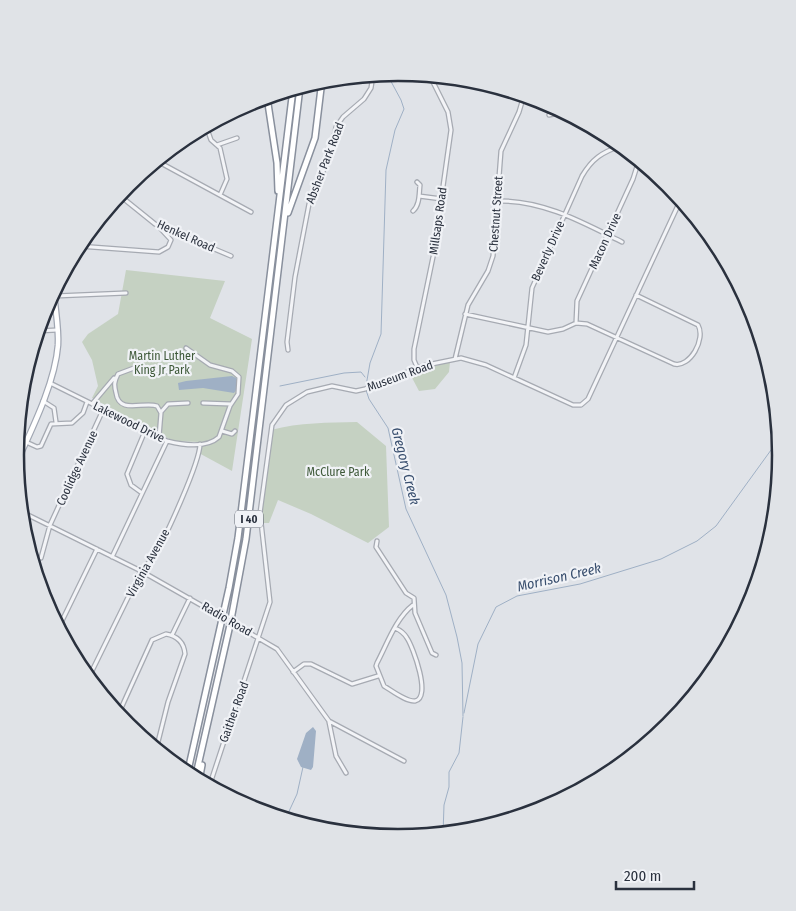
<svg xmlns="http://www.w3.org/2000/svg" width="796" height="911" viewBox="0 0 796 911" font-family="'Fira Sans Condensed',sans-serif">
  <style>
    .green { fill: #c5d1c2 }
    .water { fill: #9fb0c5 }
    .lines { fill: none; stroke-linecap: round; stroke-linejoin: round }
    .stream { stroke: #9fb0c5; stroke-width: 1 }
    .minor-casing { stroke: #a6aab2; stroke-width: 5.5 }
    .major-casing { stroke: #a1a7b3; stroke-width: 7 }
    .highway-casing { stroke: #89909d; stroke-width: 8 }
    .minor { stroke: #f3f4f7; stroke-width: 3 }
    .major { stroke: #fff; stroke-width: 4.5 }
    .highway { stroke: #fff; stroke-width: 5 }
    .minor-bridge-casing { stroke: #a6aab2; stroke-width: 5.5; stroke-linecap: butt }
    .minor-bridge { stroke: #f3f4f7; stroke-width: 3 }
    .labels { text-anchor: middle; stroke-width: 4.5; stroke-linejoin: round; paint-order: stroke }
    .shield { fill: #f0f2f6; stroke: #656b75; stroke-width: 1 }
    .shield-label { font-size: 11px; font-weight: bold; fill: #2a313e }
    .street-label { font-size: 12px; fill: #2a313e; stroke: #f0f2f6 }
    .park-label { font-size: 12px; fill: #3e5939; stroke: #f0f2f6 }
    .water-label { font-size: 14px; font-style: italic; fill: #384e6e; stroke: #f0f2f6 }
    .rim { fill: none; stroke: #2a313e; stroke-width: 2.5 }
  </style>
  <rect width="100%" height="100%" fill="#e0e3e8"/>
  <path class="green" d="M126,270L225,281L210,318L252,339L232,471L197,452L199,442L173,441L92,398L98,386L92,360L82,342L88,334L118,314Z
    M450,362L449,372L435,389L419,391L410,374L419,370Z
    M357,422L386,446L389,527L368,543L311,514L278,500L269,523H261L271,430C300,422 328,423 357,422Z"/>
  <path class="water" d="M232,376L238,379L237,389L234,393L203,388L179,390L178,383L186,381Z
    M313,727L316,731L313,767L311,770L301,767L297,759L306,733Z"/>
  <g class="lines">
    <path class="stream" d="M280,386L344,373L361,372L365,377
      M366,386L370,363L381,334L386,170L395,130L404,109L401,100L387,74
      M366,390L369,399L388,428L406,509L446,595L457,637L462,663L463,716
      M775,445C772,434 771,423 777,412
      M464,713L478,644L496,607L517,596L580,584L661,559L697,541L716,526L779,439
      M285,820L297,794L303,767
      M443,834L444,805L449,787V772L459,753L463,717"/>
    <g class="minor-casing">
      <path id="minor" d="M549,115L564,112
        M206,126L211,140L220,148L227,179L220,195
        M217,145L237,138
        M157,161L251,212
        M119,195L155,224L231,256
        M419,196L442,199
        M498,201C543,200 582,222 622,242
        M110,206L120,196
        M413,211C420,205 419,193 420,185L417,182
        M78,246L159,252L168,247L171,240L159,227
        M55,296L126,293
        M465,314L548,332L563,329L576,323L587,324L674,364C690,368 706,339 698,325L636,295
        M576,323L577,301L633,179L639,160
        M37,331L57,330
        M288,350L287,342L295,277L309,204L329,158L336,127L343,117L364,99L371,88L373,75
        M455,359L468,305L488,271L493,256L501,151L519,112L524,95
        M417,367L414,360V349L433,257L451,130L448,112L430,76
        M514,378L526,345L532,288L582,176C592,159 602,152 621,146
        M50,383L167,441C183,445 206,449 219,437L230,406L238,394L239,377L232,371L210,365L186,348
        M43,401L54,408L56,422
        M203,403L231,404
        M92,404L114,378
        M161,412L168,404L188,403
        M222,431L232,434L235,431
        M159,437L161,413L157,406C144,401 119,415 116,393C114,385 114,382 118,374L134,368L169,372
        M26,442L37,447L41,446L51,424L72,423L83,413L87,402
        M142,493L131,485L127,474L145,431
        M20,511L141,571L213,612
        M377,541L376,547L406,593L414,598L415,613L432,653L436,655
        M112,557L167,441
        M41,558L50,525L103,410
        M241,628L277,649L329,721L404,761
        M395,628C400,630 404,633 407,638C413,647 432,698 415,701C406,702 391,690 384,686L376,666L377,663C387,644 396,618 413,605
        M58,629L97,549
        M172,635L190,598
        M293,672L304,664H311L352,684L378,676
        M88,679L141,571C145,566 150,562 154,556C165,539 200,462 200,444
        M118,715L152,640L166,634C178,636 184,643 185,654L168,702L156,750
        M329,722L336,756L346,773
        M209,787L270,602L260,513L272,425L286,405L307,392L332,386L356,391L365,389L422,366L461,358L486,365L573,405H581L588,399L681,199"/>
    </g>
    <g class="major-casing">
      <path id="major" d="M16,464C32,429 55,383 58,345C59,327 55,309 54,291"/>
    </g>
    <g class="highway-casing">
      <path id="highway" d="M267,97L277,163L278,191
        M288,213L315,138L322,80
        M187,775L229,588L238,538L293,89
        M195,779L230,625L246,539L300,87
        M199,781L202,765"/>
    </g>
    <use href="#minor" class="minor"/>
    <use href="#major" class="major"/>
    <use href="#highway" class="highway"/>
    <g class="minor-bridge-casing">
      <path id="minor-bridge" d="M213,612L241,628"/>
    </g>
    <use href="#minor-bridge" class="minor-bridge"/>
  </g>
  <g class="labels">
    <rect class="shield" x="235" y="510.5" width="28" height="17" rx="4"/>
    <g class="shield-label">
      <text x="249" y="523">I 40</text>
    </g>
    <g class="street-label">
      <text transform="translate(325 163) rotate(-69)" y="4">Absher Park Road</text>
      <text transform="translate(496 214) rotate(-86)" y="4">Chestnut Street</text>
      <text transform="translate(438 221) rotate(-82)" y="4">Millsaps Road</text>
      <text transform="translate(186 236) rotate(24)" y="4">Henkel Road</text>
      <text transform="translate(605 241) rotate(-65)" y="4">Macon Drive</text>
      <text transform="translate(548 251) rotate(-66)" y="4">Beverly Drive</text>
      <text transform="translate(400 376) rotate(-20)" y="4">Museum Road</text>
      <text transform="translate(129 422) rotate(26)" y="4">Lakewood Drive</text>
      <text transform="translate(77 468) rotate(-65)" y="4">Coolidge Avenue</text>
      <text transform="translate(148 563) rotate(-61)" y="4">Virginia Avenue</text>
      <text transform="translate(227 619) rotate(30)" y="4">Radio Road</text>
      <text transform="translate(234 712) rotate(-70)" y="4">Gaither Road</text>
    </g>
    <g class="park-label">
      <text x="162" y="360">Martin Luther<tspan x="162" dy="14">King Jr Park</tspan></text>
      <text x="338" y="476">McClure Park</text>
    </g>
    <g class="water-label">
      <text transform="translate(406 466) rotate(76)" y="5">Gregory Creek</text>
      <text transform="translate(559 577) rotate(-13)" y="5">Morrison Creek</text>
    </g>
  </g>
  <path d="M0 0H796V911H0ZM24 455a374 374 0 1 1 748 0a374 374 0 1 1-748 0Z" fill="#e0e3e7" fill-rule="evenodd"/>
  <path class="rim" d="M24 455a374 374 0 1 1 748 0a374 374 0 1 1-748 0Z"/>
  <path d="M616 881v8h78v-8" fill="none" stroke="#2a313e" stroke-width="2.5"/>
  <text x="624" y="881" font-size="15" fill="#2a313e" stroke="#f0f2f6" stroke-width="4" paint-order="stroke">200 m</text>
</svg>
